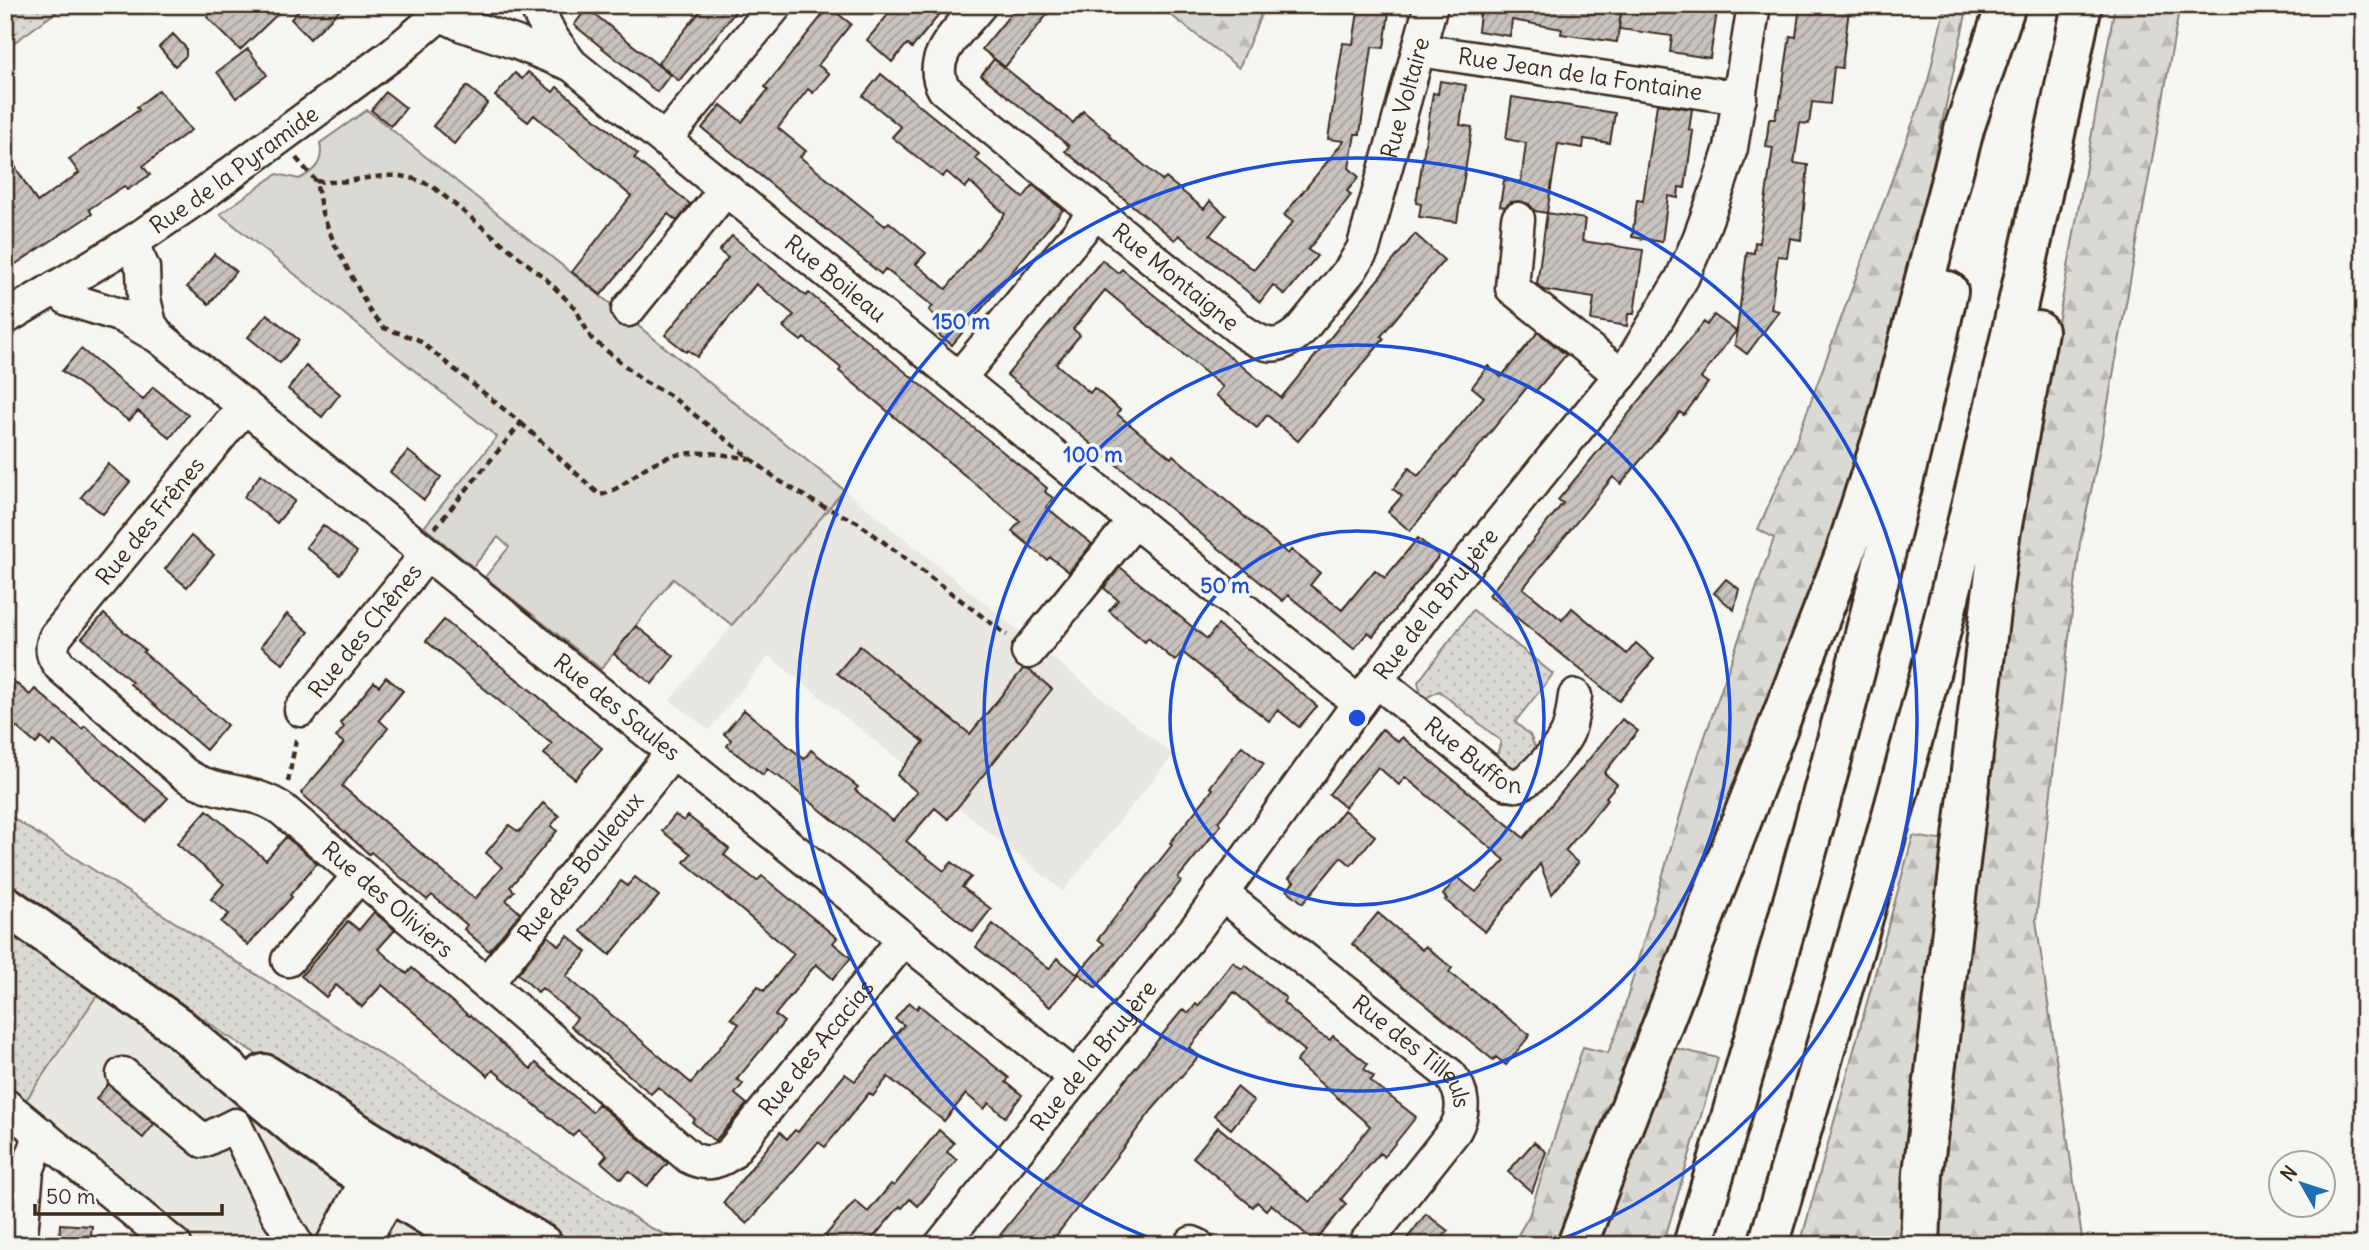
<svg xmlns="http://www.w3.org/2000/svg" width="2369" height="1250" viewBox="0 0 2369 1250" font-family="Delius,sans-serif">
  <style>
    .built { fill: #e8e7e2 }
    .grass { fill: url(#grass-dots); stroke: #8a8278; stroke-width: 2 }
    .forest { fill: url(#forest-firs); stroke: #8a8278; stroke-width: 2 }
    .green { fill: #dad9d3; stroke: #8a8278; stroke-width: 2 }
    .building { fill: url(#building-hatch); stroke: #3b2a1e; stroke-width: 2 }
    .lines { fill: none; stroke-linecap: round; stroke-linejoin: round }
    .minor-casing { stroke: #3b2a1e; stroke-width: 37 }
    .major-casing { stroke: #3b2a1e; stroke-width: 44 }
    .highway-casing { stroke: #3b2a1e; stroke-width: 44 }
    .path { stroke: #3b2a1e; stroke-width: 4.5; stroke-dasharray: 7 5; stroke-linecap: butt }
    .minor { stroke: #f6f6f2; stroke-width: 32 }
    .major { stroke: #f6f6f2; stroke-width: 38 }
    .highway { stroke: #f6f6f2; stroke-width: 38 }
    .ring { fill: none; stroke: #1d4ed8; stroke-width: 3.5 }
    .labels { text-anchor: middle; stroke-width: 7; stroke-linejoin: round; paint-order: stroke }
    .street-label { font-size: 23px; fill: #3b2a1e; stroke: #f6f6f2 }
    .centre { fill: #1d4ed8; stroke: #f6f6f2; stroke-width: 3.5 }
    .ring-label { font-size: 21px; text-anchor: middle; font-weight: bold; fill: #1d4ed8; stroke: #f6f6f2; stroke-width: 7; stroke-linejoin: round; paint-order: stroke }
  </style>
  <defs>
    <pattern id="grass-dots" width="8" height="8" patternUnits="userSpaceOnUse" patternTransform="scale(1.75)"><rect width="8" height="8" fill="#dad9d3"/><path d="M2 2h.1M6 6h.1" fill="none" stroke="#bcbab5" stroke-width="1.8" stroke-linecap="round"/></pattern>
    <pattern id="forest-firs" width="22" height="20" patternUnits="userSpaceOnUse" patternTransform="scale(1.75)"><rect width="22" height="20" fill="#dad9d3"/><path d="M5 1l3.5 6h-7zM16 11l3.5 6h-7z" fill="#bcbab5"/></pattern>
    <pattern id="building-hatch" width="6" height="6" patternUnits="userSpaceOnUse" patternTransform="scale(1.75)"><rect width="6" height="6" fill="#c8c3be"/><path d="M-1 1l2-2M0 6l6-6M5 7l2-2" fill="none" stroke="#a49f9a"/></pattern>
  </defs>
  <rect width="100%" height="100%" fill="#f6f6f2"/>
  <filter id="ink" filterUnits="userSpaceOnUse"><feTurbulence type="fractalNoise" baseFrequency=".0143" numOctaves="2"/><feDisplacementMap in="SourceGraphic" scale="14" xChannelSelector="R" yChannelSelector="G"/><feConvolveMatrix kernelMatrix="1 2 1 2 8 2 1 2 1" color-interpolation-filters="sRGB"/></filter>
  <g filter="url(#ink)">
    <path class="built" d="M844,490L1173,755L1063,891L769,656L709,730L670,700Z
      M100,991L457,1245H202L121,1177L24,1103Z"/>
    <path class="grass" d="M5,5H66L5,49Z
      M1473,610L1553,674L1515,722L1530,735L1535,747L1526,766L1516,774L1493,769L1501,741L1439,691L1422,700L1418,682Z
      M5,813L649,1227L682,1242L681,1245H575L503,1205L224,1034L123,962L100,991L24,1103L5,1089Z"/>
    <path class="forest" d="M1158,5H1265L1239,68Z
      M1945,5H1968L1933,164L1862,451L1743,771L1639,1040L1718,1058L1663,1245H1512L1529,1216L1583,1047L1608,1053L1618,1029L1694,768L1774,538L1758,529L1793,450L1928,81Z
      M2115,5H2180L2099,453L2080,543L2036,920L2083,1245H1800L1913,836L1979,846L2004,623Z"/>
    <path class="green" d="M367,110L844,490L732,625L673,579L601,669L485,577L509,547L498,537L473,567L424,527L497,437L220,214L277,174L299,179C315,171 324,162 320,143Z"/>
    <path class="building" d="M219,5H287L240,50L207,17Z
      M304,5H345L310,39L291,19Z
      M705,5H741L679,81L658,63Z
      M896,5H947L912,48L907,44L892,62L867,40Z
      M1018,5H1055L1005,67L982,49Z
      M1359,5H1390L1384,48L1372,47L1360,134H1355L1349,168L1359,177L1347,191L1351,195L1308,250L1317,256L1285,295L1273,285L1260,302L1179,235L1175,240L1065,151L1069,146L981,75L994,59L1073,123L1083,111L1110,134L1109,136L1163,181L1166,178L1204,209L1210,201L1226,215L1210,235L1254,270L1293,222L1284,215L1344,141L1328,139L1343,43L1353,44Z
      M1481,5H1579L1621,12L1617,42L1561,34L1562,29L1512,20L1510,36L1478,31Z
      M1622,5L1677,11L1678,5H1718L1710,58L1670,52L1672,36L1619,29Z
      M1800,5H1825L1849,9L1842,68L1834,67L1830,104L1812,102L1809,124L1800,123L1794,163L1808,165L1801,240L1790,238L1787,257L1778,256L1771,309L1779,311L1747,354L1735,345L1747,252L1754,253L1755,242L1759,243L1773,148L1766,147L1769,119H1775L1777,108H1779L1790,36L1796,37Z
      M829,7L851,24L818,65L829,74L813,93L808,89L778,128L806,151L800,157L885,226L889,222L926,253L916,264L946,289L1005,214L970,182L965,188L947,172L942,177L892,137L901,127L863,96L881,74L979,154L975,158L1023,198L1033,185L1063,210L952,345L934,331L941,323L929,310L933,306L885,269L881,274L702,128L721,105L742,122L768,90L765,87Z
      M587,8L670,75L657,92L574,25Z
      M173,34L186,48V56L175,66L159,47Z
      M248,49L267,75L236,98L217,72Z
      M528,72L553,92L557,87L638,154L634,158L690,204L677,221L668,214L601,295L572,272L631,196L534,115L528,122L495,96L515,73L522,79Z
      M1440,81L1466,85L1460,125L1472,127L1457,222L1419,217L1421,204L1416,203L1433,93L1438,94Z
      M467,86L488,103L454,144L433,126Z
      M159,90L191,130L143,166L150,175L127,190L124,186L89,209L92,214L5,271V213L15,207L5,191V150L37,202L79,173L69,159L139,110L137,107Z
      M386,92L406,108L391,126L371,110Z
      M1512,97L1615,113L1610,143L1584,139L1583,148L1558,144L1547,213L1535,211L1529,204L1520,201L1511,202L1505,207L1500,206L1504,180L1521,182L1526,143L1506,139Z
      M1657,104L1692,109L1689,130L1693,131L1685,188L1679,187L1678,198L1668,196L1662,242L1632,237L1637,200L1643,201Z
      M1547,213L1585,219L1582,241L1643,250L1634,314H1628L1627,326L1591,320L1594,298L1544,290L1537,284Z
      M1415,234L1444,260L1381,336L1384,339L1298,441L1267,415L1257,428L1216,395L1223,387L1105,290L1073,329L1080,335L1056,364L1090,393L1094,388L1120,410L1117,414L1171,458L1173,455L1288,554L1291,550L1320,573L1310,585L1342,610L1375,570L1385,578L1418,538L1439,556L1373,636L1368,632L1354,649L1288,595L1283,601L1007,375L1102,260L1118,273L1122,269L1281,398Z
      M732,236L806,296L809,293L1047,488L1045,492L1053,498L1046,507L1092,544L1069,572L1050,557L1047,560L1012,531L1020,521L839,371L841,368L804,338L801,341L783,327L794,315L756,284L697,357L688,350L686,352L665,335L728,258L719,251Z
      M214,254L236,271L209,304L187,287Z
      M267,314L299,340L280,363L248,337Z
      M1714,315L1736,331L1701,378L1708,383L1684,415L1680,412L1621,484L1613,477L1523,588L1562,620L1572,608L1627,654L1636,643L1654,659L1619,701L1489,595L1563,503L1558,500L1704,322L1707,325Z
      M1538,332L1566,355L1535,392L1528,386L1410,531L1388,512L1402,496L1393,489L1409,468L1418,476L1484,397L1472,387L1488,366L1501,377Z
      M81,349L143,400L153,387L188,415L170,438L138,411L129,421L62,371Z
      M306,366L340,394L322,417L288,389Z
      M408,451L441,477L424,500L390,472Z
      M108,464L130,482L103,514L81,497Z
      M261,474L295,501L277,523L244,497Z
      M323,525L357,552L340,574L306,547Z
      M191,536L214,555L187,587L165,569Z
      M1120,567L1207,639L1218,625L1317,706L1299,727L1278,710L1269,721L1182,652L1175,661L1148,638L1145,642L1109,611L1118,600L1104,588Z
      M1726,579L1739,589L1734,610L1714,593Z
      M104,614L145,650L143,652L227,725L206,750L130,684L132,682L82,638Z
      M287,614L309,632L283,664L261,646Z
      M444,620L602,748L575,779L544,754L552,744L426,641Z
      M636,626L674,656L652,684L614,654Z
      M860,646L970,734L1023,669L1029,670L1052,689L948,819L935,808L906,841L944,871L952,862L971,877L962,887L991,909L973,932L777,775L776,776L767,769L763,775L727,746L731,740L724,734L744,710L804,759L811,750L858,787L855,790L893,821L917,792L897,775L924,742L837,673Z
      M5,674L30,695L35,689L82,729L85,726L168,798L146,822L54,741L50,746L41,738L36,744L5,717Z
      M386,677L403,691L379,720L388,728L342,786L475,899L502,867L486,853L509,825L519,832L543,803L559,816L551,826L557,831L510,887L514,891L506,900L520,913L489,951L464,929L467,925L432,895L427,900L371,852L369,854L301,793L344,743L336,737L344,727L340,723L374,682L379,686Z
      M1622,719L1638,731L1604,773L1617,784L1606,797L1608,799L1565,851L1578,863L1552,894L1540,864L1485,932L1445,900L1447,899L1443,895L1457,877L1476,892L1505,860L1405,777L1399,785L1378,767L1345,807L1329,794L1382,729L1398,742L1402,737L1524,838Z
      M1242,746L1264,764L1218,822L1221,825L1178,878L1181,881L1096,988L1078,973L1104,944L1098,939L1172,845L1170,843L1213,789L1210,787Z
      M207,810L266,860L286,837L317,863L290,895L292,897L248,945L221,922L229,914L211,899L224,884L177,844Z
      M1344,810L1375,836L1351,865L1341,857L1303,903L1287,890L1294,882L1289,878Z
      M675,815L684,821L688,816L729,849L724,855L757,881L762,876L837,938L833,943L851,958L833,979L816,964L775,1015L784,1022L737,1079L743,1084L735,1094L747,1104L715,1141L692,1122L695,1119L658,1087L651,1094L571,1026L577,1018L542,988L538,992L518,974L548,936L559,946L568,936L587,952L566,976L691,1083L739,1024L731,1018L758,986L764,991L794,954L684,862L691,854L662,831Z
      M635,877L659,896L610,955L581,931L621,881L627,886Z
      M374,912L395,930L378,949L407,974L412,968L469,1016L470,1015L531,1069L536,1063L592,1112L598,1104L668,1163L647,1186L629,1171L621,1179L601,1162L607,1155L578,1130L572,1136L493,1070L488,1076L382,985L362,1007L336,985L326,997L301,976L348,921L359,930Z
      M1378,913L1422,950L1425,946L1452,968L1449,972L1530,1035L1506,1065L1496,1057L1493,1060L1352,944Z
      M993,924L1049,969L1057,958L1078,975L1050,1007L976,947Z
      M1233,962L1242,969L1245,965L1286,998L1283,1002L1319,1034L1330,1040L1333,1036L1368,1064L1364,1069L1374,1077L1370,1081L1416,1117L1384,1157L1380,1153L1341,1199L1346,1204L1315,1242L1271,1204L1266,1210L1257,1202L1253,1207L1193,1157L1218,1127L1310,1202L1370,1126L1296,1062L1305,1051L1234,992L1189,1048L1199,1056L1152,1110L1049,1245H992L1183,1009L1189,1013L1196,1004L1198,1006Z
      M909,1002L917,1009L919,1005L1009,1078L1006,1082L1022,1095L1005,1117L989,1103L984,1109L966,1094L944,1121L888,1077L873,1096L869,1093L825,1147L818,1142L747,1224L723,1203L780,1132L787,1139L795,1130L798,1132L845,1074L855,1081L904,1025L895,1019Z
      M108,1084L154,1124L143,1138L96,1099Z
      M1237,1087L1254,1101L1231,1129L1214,1115Z
      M939,1130L954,1143L947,1152L957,1160L918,1206L910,1199L902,1208L900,1206L867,1245H835L825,1236L855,1201L868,1212L891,1184L894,1186Z
      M1534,1142L1546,1152L1532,1192L1508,1172Z
      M1426,1214L1448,1231L1437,1245H1402Z
      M60,1224L92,1226L90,1245H59Z"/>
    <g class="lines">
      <g class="minor-casing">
        <g id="minor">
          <path id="s1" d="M535,5L552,38L571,64L1359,703"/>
          <path id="s2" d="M980,5C961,29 925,57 944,89L1242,331C1265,347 1278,351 1300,331L1351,269L1363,249L1431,5"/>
          <path d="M442,15L463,25L517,43L570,64"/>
          <path id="s3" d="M1419,50L1740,98"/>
          <path d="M665,139L776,5"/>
          <path d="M1518,219L1512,288L1621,375"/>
          <path d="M131,243L143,268L144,299L150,324L159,337"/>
          <path id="s4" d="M55,288L68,299L122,316L159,337L1076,1078"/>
          <path d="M628,310L726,189"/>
          <path id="s5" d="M5,318L131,243L203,194L394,53L451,5"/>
          <path d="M960,377L1096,212"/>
          <path id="s6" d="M244,407L56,636C50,648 52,656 60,666L183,773C214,796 251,787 283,810L689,1157C704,1165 715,1164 730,1154L904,939"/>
          <path d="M1028,652L1135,520"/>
          <path id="s7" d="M1376,680L1496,777C1502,781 1509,786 1517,785C1531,783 1560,747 1567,734C1572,723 1573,708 1575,696"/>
          <path id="s8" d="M301,710L427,554"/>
          <path id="s9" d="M1221,893L1450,1075C1464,1092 1465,1112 1455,1130L1364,1245"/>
          <path d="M288,960L359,876"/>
          <path id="s10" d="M487,983L673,752"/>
          <path d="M123,1074L203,1141L235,1125L276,1211L297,1245"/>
          <path d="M5,1105L175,1245"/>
          <path d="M1192,1243L1197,1245"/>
          <path d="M20,1245L27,1171L41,1134"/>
          <path d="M332,1245L379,1157"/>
          <path d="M361,1245L403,1173"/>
          <path id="s11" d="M941,1245L1198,926L1359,703L1430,609L1632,361L1682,278L1699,239L1719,185L1731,148L1754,5"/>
        </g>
      </g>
      <g class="major-casing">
        <path id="major" d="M5,905L177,1026L306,1136L343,1163L476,1245
          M264,1074L384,1150L543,1245"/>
      </g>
      <g class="highway-casing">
        <path id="highway" d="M1577,1245L1845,554L1887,424L1965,126L2006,5
          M1693,1245C1788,930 1876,612 1948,291
          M1768,1245C1824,1053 1881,862 1931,670C1987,449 2036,228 2082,5
          M1920,1245L1923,1173L1991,603L2000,536L2038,331"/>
      </g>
      <path class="path" d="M296,158L316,181L322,213L335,245L371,313L384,328L417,339L521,423L435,528
        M316,181C349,186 382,170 411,178C418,180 425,183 432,186L546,279L575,308L591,338L645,382L668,394L778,480L816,503L857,522L1007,635
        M521,423L600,495C621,490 633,474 652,464C683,447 716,453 750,459
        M288,782L296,740L299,736"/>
      <use href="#minor" class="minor"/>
      <use href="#major" class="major"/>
      <use href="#highway" class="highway"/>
    </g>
  </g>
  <g class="ring">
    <circle cx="1357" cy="718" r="187"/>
    <circle cx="1357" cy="718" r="373"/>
    <path d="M1165 1244A560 560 0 1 1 1549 1244"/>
  </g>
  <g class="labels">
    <g class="street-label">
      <text dy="8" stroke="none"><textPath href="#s3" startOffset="163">Rue Jean de la Fontaine</textPath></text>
      <text dy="8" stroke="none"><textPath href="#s2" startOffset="808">Rue Voltaire</textPath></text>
      <text dy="8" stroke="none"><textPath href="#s5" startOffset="273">Rue de la Pyramide</textPath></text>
      <text dy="8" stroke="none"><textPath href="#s1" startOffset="410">Rue Boileau</textPath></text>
      <text dy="8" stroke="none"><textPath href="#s2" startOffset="397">Rue Montaigne</textPath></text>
      <text transform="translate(150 521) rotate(-51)" y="8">Rue des Frênes</text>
      <text dy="8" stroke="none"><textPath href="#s11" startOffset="810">Rue de la Bruyère</textPath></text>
      <text dy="8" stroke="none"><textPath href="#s8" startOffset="102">Rue des Chênes</textPath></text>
      <text dy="8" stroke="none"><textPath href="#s4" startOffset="705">Rue des Saules</textPath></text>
      <text dy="8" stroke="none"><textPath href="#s7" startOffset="124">Rue Buffon</textPath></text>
      <text dy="8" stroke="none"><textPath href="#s10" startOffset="149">Rue des Bouleaux</textPath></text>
      <text dy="8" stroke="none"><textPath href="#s6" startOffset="737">Rue des Oliviers</textPath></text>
      <text dy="8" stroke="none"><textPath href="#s6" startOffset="1314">Rue des Acacias</textPath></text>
      <text dy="8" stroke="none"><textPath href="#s11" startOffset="243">Rue de la Bruyère</textPath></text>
      <text dy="8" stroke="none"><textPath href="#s9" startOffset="250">Rue des Tilleuls</textPath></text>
    </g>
  </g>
  <circle cx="1357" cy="718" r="10" class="centre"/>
  <g class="ring-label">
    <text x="961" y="329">150 m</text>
    <text x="1093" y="462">100 m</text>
    <text x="1225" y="593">50 m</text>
  </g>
  <rect width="2369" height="1250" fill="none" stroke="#f6f6f2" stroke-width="28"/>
  <rect x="14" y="14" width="2341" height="1222" fill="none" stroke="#3b2a1e" stroke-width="2.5" filter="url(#ink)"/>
  <g transform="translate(2302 1184) rotate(309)"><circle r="33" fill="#f6f6f2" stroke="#aba49d" stroke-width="2"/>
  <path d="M0-5L12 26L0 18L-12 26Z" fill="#1f6fb2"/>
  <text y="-10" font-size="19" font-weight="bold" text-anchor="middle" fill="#3b2a1e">N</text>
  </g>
  <path d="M35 1204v10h187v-10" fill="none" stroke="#3b2a1e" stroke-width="3.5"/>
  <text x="46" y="1204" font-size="21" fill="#3b2a1e" stroke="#f6f6f2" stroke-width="5" paint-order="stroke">50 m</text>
</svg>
